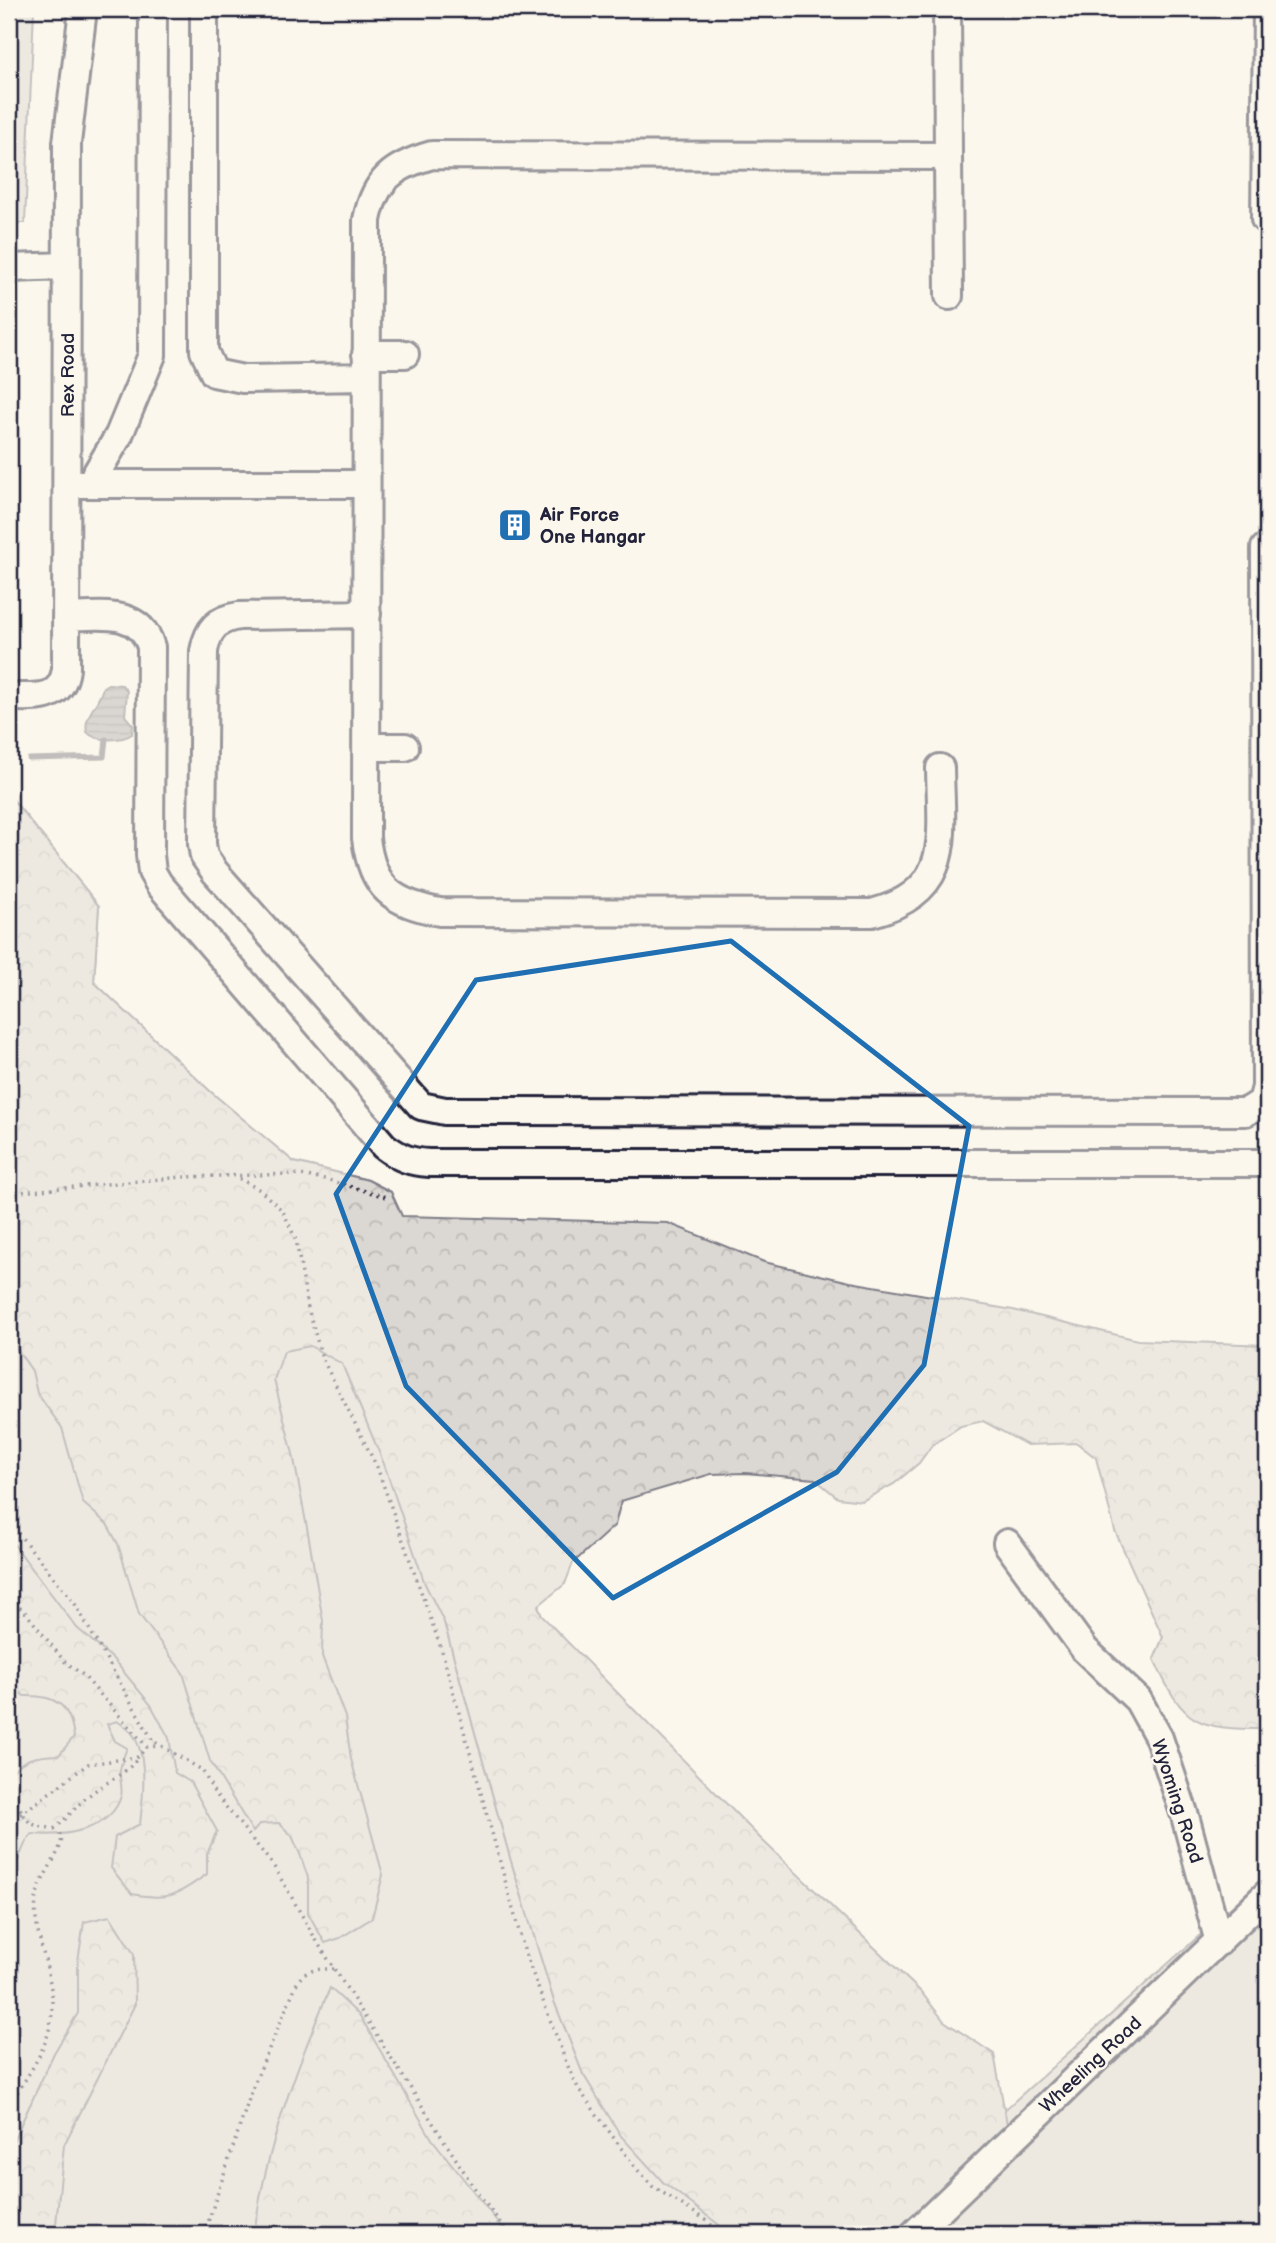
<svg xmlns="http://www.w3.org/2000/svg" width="1276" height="2243" viewBox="0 0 1276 2243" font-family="'Balsamiq Sans',sans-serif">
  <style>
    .green { fill: #dbd8d3; stroke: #7e7d87; stroke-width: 2 }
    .forest { fill: url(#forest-crowns); stroke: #7e7d87; stroke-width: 2 }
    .water { fill: url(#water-rules); stroke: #787681; stroke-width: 2 }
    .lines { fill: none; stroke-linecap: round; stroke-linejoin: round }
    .stream { stroke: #787681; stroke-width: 5 }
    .minor-casing { stroke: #22223b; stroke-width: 32 }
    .path { stroke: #22223b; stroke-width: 3.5; stroke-dasharray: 2 5; stroke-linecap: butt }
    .minor { stroke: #fbf7ec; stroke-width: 26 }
    .marked { fill: none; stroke: #1f6fb2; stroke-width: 5; stroke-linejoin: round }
    .labels { text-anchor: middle; stroke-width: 5; stroke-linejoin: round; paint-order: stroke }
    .street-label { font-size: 19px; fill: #22223b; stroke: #fbf7ec }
    .poi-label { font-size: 19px; font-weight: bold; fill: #22223b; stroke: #fbf7ec; text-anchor: start }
  </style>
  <defs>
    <pattern id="forest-crowns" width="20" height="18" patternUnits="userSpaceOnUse" patternTransform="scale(1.75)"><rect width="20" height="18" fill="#dbd8d3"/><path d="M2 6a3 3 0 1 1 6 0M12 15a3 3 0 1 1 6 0" fill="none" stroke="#bcb9b6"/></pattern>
    <pattern id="water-rules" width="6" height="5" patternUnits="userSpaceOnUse" patternTransform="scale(1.75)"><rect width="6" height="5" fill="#b1aeb0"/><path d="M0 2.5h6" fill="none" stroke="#908d90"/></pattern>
  </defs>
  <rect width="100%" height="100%" fill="#fbf7ec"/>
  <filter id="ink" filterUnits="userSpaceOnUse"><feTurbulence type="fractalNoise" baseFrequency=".0143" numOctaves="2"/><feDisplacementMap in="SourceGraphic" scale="14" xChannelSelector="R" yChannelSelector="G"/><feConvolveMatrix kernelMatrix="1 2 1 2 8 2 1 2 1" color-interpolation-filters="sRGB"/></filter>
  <g filter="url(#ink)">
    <path class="green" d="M9,9H34L25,223H9Z
      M9,795L99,906L94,982L211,1092L294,1162L368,1180L391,1192L444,1622L511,1861L554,2001L583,2074L663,2182L735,2234H9Z
      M1267,1875V2234H866Z"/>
    <path class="forest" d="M9,795L99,906L94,982L211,1092L294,1162L368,1180L391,1192L402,1216L668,1223L764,1262L850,1282L1013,1310L1138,1340L1267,1345V1729C1197,1729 1184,1726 1154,1659L1163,1637L1115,1531L1096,1458L1077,1443L1027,1445L983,1421L961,1426L932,1445L919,1463L894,1484L862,1501L838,1498L815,1479L745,1473L711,1474L621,1501L615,1525L573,1563L565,1584L538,1606L542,1616L762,1840L921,1992L944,2021L994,2054L1007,2124L897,2234H731L663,2182L621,2136L583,2074L554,2001L511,1861L444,1622L425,1584L384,1464L342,1364L310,1346L284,1351L274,1380L293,1454L308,1533L323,1621L322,1656L345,1717L351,1759L383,1875L372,1918L340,1938L325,1943L308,1913V1878L300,1854L292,1836L279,1823L260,1824L253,1832L210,1761L183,1673L139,1614L118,1544L107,1524L83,1503L62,1428L37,1393L32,1371L9,1337Z
      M9,1538L77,1628L113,1659L151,1705L169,1738L175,1773L190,1782L217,1831L207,1854V1874C176,1896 169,1901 132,1894L111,1868L115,1837L140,1824C143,1799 148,1759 134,1736C131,1730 122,1725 117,1721L107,1724L115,1741L127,1748C124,1756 119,1766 120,1775C120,1782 123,1790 121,1796C111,1831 63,1837 32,1834C22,1842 22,1860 9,1874V1776C22,1757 36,1756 59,1755L74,1737C70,1705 57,1695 24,1696L9,1683Z
      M110,1916L134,1954L135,2004L64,2145L55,2234H9V2150L54,2053L78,2013V1961L84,1922Z
      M330,1988L360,2016L432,2139L507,2234H254C266,2147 296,2068 330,1988Z"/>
    <path class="water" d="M108,684L122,685L127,691L125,716L133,725L132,734C122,741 95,742 87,732C83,715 100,704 103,687Z"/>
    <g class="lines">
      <path class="stream" d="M29,759L104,757L106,739"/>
      <g class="minor-casing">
        <path id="minor" d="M204,9V351L214,373L243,379L366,377
          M947,9L949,296
          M1265,219L1267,9
          M9,268L67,266
          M366,354H405
          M77,484H364
          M90,484L119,435L152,355L153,9
          M367,614L239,616C217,619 208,629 204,651L202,844L204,856L215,872L421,1106L445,1111L1246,1112L1262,1102L1266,1087L1265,548
          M66,617C99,616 140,608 151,647L150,855L152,872L159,884L384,1146C400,1158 410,1162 429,1163H1267
          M10,697C36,697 62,701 66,669L67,143L83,9
          M367,747H405
          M940,768C941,838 954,891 872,913L440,912C392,903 372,888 366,838L367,220C375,180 393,166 432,155L948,156
          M1007,1543L1085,1650L1138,1700L1159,1738L1185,1816L1219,1942
          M914,2234L1267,1894"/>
      </g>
      <path class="path" d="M233,1175L260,1190L283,1211L296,1240L308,1308L322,1358L377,1467L442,1651L525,1953L566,2062L578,2088L634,2166L652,2186L706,2220L721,2234
        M9,1193L183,1177L294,1174L325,1179L386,1197
        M9,1522L74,1602L153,1741L202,1770L214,1792L273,1865L319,1945L479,2195L509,2234
        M9,1598L26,1613L64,1661L83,1675L147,1747L157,1746
        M9,1791C20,1800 20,1818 33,1824C42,1829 57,1825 61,1837C65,1849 38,1879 36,1899C33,1925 43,1948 48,1973C62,2032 38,2058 9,2106
        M9,1823L88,1764L138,1757L146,1748
        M54,1829C67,1819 75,1807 87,1797C104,1782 123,1777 137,1759
        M204,2234L254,2084L297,1983C305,1968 320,1969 336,1969"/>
      <use href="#minor" class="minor"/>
    </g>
  </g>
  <path d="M0 0H1276V2243H0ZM731,941L969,1126L924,1365L837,1472L613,1598L406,1386L336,1194L476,980Z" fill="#fbf7ec" fill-opacity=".55" fill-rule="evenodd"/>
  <path class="marked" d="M731,941L969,1126L924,1365L837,1472L613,1598L406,1386L336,1194L476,980Z"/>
  <defs>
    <g id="building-square" transform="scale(1.75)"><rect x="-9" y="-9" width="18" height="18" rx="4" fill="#1f6fb2" stroke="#fbf7ec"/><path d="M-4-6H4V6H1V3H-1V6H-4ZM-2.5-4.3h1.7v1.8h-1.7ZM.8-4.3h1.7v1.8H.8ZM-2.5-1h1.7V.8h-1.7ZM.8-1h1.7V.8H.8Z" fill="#fff"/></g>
  </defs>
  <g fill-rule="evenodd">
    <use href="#building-square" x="515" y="525"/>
  </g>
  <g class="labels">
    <g class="street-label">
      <text transform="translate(67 375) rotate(-90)" y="7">Rex Road</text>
      <text transform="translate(1178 1801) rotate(72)" y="7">Wyoming Road</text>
      <text transform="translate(1090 2064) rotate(-43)" y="7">Wheeling Road</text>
    </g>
    <g class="poi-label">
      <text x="540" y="521">Air Force<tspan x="540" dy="22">One Hangar</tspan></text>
    </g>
  </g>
  <rect width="1276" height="2243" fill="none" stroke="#fbf7ec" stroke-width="35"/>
  <rect x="18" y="18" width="1241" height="2208" fill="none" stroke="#22223b" stroke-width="2.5" filter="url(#ink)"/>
</svg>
